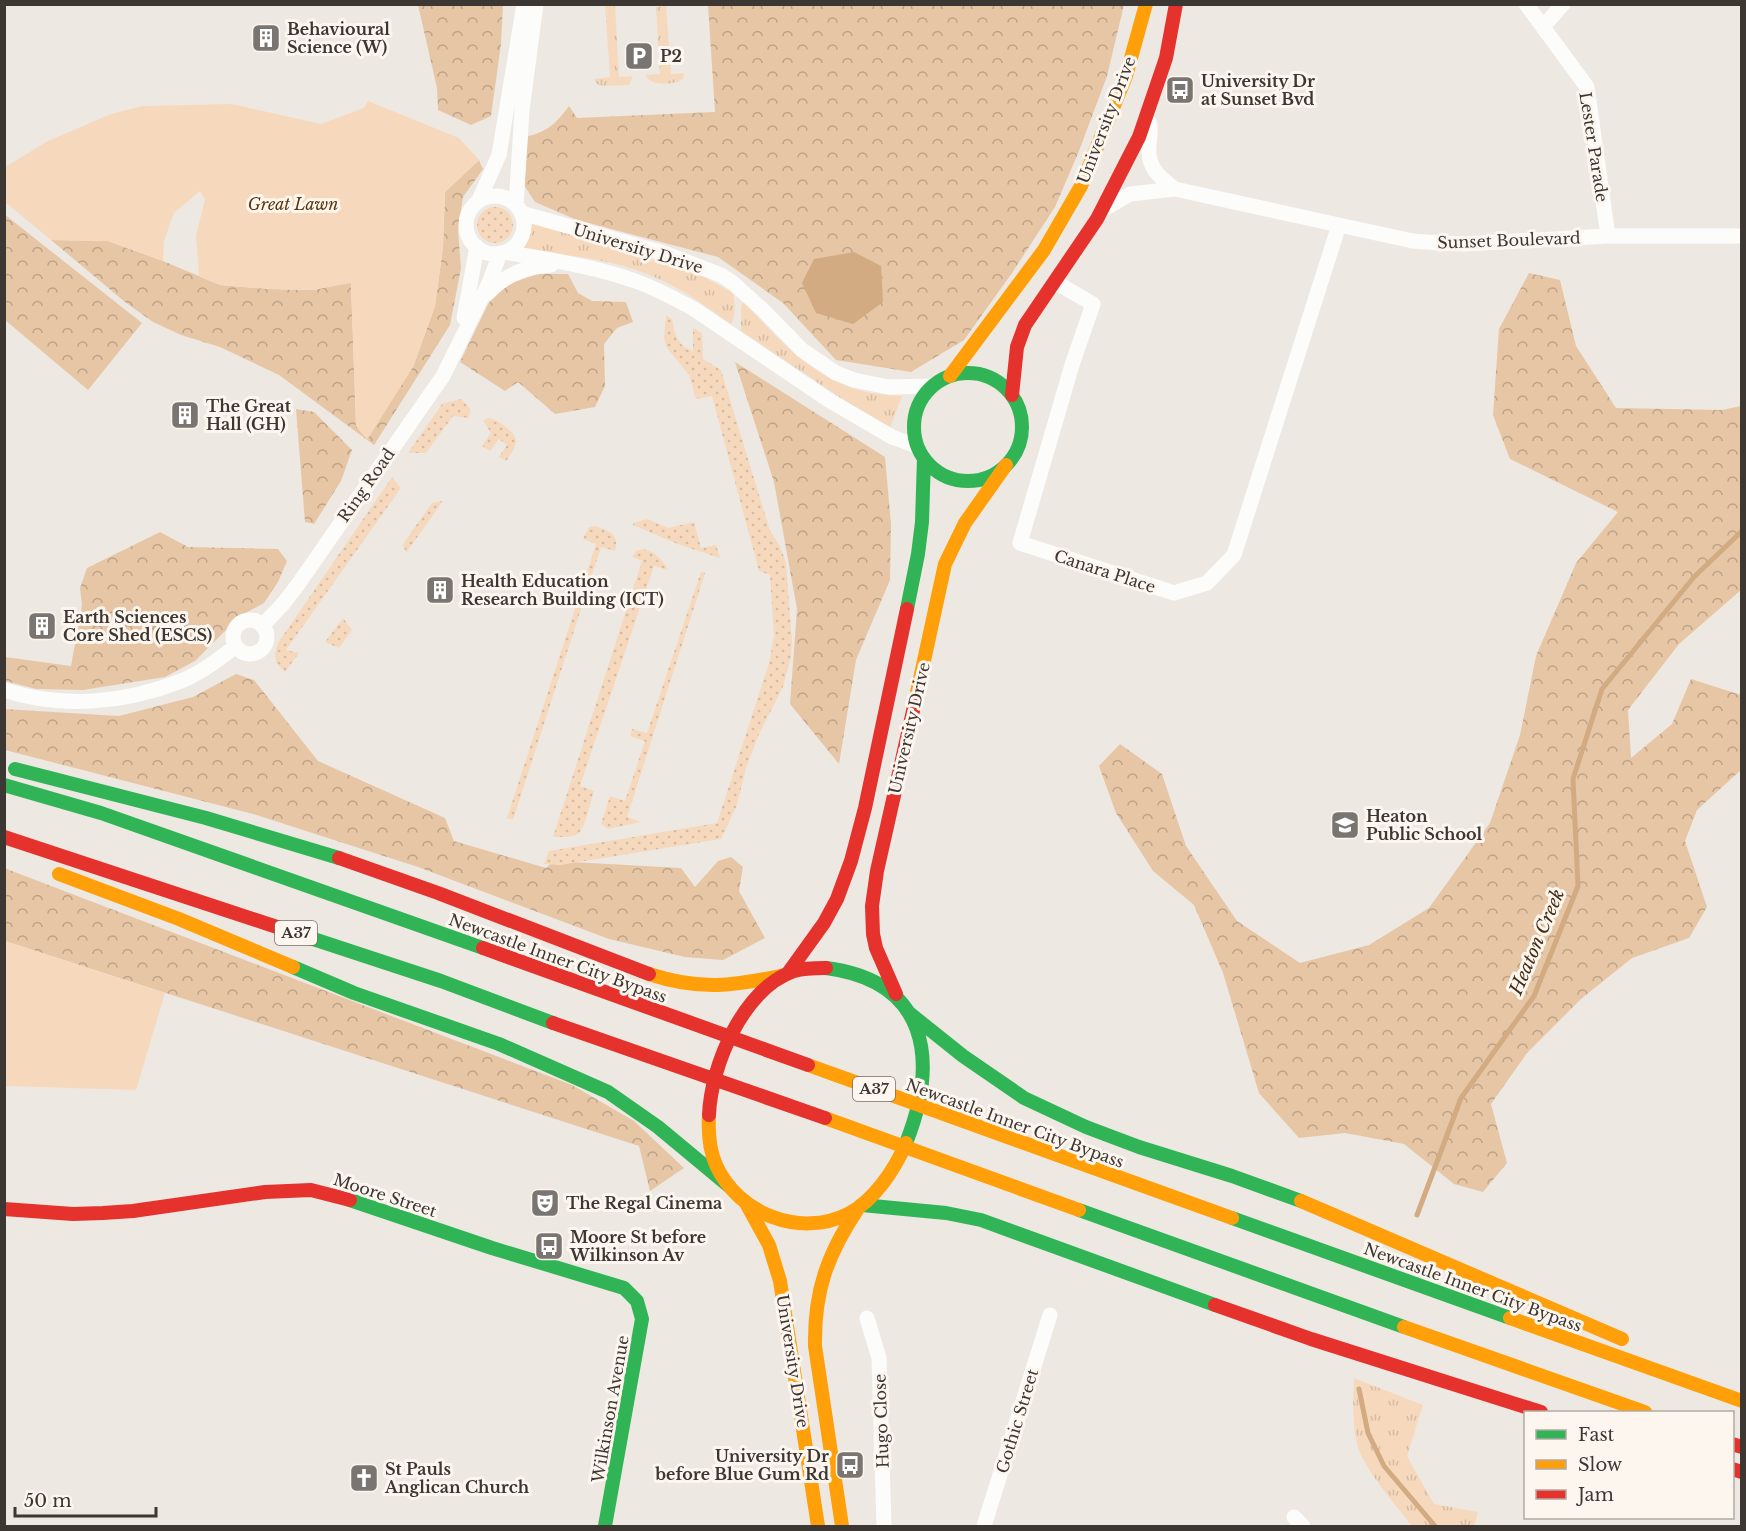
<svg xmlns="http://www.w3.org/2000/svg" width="1746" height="1531" viewBox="0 0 1746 1531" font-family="'Libre Baskerville',serif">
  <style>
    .grass { fill: url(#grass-tufts) }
    .forest { fill: url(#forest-crowns) }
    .park { fill: #f6d9bd }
    .garden { fill: url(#garden-dots) }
    .water { fill: #d2ab82 }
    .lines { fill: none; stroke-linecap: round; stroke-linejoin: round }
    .stream { stroke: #d2ab82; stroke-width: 5 }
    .street { stroke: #fcfcfb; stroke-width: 15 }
    .fast { stroke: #30b455; stroke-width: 14 }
    .slow { stroke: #ff9f0a; stroke-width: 14 }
    .jam { stroke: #e5322d; stroke-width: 14 }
    .labels { text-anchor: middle; stroke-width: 6; stroke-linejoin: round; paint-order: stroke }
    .shield { fill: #fdf6ef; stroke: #76706b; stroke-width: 1.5 }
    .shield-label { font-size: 15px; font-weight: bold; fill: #3c3733 }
    .poi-label { font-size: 16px; font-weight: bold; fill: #3c3733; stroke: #fdf6ef; text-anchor: start }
    .street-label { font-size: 16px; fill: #3c3733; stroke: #fdf6ef }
    .park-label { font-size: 16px; font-style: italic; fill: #593507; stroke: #fdf6ef }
    .water-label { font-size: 18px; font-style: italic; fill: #432d14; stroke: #fdf6ef }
  </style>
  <defs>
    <pattern id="grass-tufts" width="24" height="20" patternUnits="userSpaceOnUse" patternTransform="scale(1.5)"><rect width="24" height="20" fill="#f6d9bd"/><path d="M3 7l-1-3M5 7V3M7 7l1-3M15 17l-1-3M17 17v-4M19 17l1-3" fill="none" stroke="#d4bba3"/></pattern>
    <pattern id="forest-crowns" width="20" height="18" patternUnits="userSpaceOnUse" patternTransform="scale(1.5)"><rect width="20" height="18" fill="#e7c6a5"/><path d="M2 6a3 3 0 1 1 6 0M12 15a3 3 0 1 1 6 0" fill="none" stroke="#bca287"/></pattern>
    <pattern id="garden-dots" width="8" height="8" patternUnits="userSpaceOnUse" patternTransform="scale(1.5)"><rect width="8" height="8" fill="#f6d9bd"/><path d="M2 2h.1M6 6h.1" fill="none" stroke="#d4bba3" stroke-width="1.8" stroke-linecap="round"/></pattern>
  </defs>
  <rect width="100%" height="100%" fill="#eee8e2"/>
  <path class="grass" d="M605,5H615L619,77L633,76L629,85L602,86L597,84L594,79L610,77Z
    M666,6L671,74L684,73L683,79C674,85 650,87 646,75L660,74L656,7Z
    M533,221L706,278L733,293C735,302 736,316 731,324C709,309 686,291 661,280C617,259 569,255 522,250L530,234Z
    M744,302C791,353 828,395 902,396L890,428L860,411L741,331V306Z
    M1354,1378L1423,1405L1407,1456L1434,1504L1478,1512L1474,1526H1412C1396,1505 1364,1470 1357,1444C1352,1422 1353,1401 1354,1378Z"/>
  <path class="forest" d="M418,5H503L501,44L491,116L471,125L438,110L437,88Z
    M708,5H1124L1107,76L1079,151L1055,207L1012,273L964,340L911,372L836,360L783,303L718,257L577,220L535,202L524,185L528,136C548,132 558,121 569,106L577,118L715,112Z
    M479,160L483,169L463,197L458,231L461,268L450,325L374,445L279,375L220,347L181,335L153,322L125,302L51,240L108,241L163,261L220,285L269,289L313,290L351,282L356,426L413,367L435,306L443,247L445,192Z
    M4,214L142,323L88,390L5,320Z
    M1529,273L1560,280L1576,346L1616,408L1722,410L1741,406V590L1679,644L1628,710L1631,758L1672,724L1691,679L1741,695L1742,769L1697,810L1685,841L1707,907L1689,938L1632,958L1581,999L1527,1053L1491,1104L1507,1163L1483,1192L1454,1184L1404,1144L1345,1133L1299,1138L1259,1093L1223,973L1194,905L1153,871L1116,813L1099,766L1120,744L1162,774L1186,846L1237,921L1300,963L1369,945L1429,908L1490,823L1520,735L1536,656L1576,563L1618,512L1510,459L1493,415L1499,329Z
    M538,274H568L578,293L592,301L626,302L633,322L617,328L604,344L605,386L595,407L555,414L518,382L505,391L460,362L488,304L506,285Z
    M735,362L885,457L891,524L890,580L856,660L839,764L790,704L797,609L774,482Z
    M296,409L314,412L352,450L341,481L314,524L305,522Z
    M160,532L188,547L278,549L287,561L278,582L264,603L240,616L195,661L165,677L83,690L36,689L5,681V657L71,666L82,605L80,588L87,568Z
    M236,674L254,680L318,761L445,818L454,841L546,868L554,861L681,868L695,887L718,861L731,857L743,867L739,891L765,938L723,960L685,957L609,939L418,867L253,814L5,750L4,709L119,716L193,697Z
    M4,868L572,1085L634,1121L684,1168L650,1191L639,1146L5,941Z"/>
  <path class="park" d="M368,101L459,138L479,160L445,192L443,247L435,306L413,367L367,440L356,426L351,283L313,290L269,289L220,285L199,276L196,236L205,199L200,191L174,213L164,241L163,261L108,241L51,240L5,202V167L48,141L111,114L142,106L232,104L321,124L364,108Z
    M5,941L165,993L136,1090L5,1086Z"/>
  <path class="garden" d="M477 225a18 18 0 1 1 36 0a18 18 0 1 1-36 0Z
    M666,315L672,319C675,334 677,346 693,351V328L702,333L703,359L721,370L770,531L780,546L786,563L792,641L791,657L783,687L759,734L746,768L737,805L721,839L560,865L544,864L549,851L717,823L769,663L774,636L770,575L759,571L712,396L696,399L689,375L666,347L664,336Z
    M461,399L470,408L469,418L453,416L426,453H408L442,404Z
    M489,418C497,420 501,423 507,428C522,439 515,449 506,461L499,457L507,445L499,439L490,451L482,446L491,433L483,420Z
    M392,477L401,488L286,650L299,653L285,672C274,663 273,657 278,643Z
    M443,501L406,553L403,544L432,503Z
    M647,519L668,528L694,522L701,548L716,545L720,558L680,545L633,525V523Z
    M595,526C609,531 620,534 615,551L601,547L513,820L507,818L596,544L583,539L589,527Z
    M642,549C655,551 662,559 668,570L654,566L580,786L594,791C591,801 585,828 578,834C571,838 560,837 553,837L642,561L632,557L636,551Z
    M701,572L705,573L627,817L641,822L608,829L601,824L610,796L625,801L645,741L630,736L632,729L647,733Z
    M343,618L352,630L339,648L325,642Z"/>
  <path class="water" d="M854,252L881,266L883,302L853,324L816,313L802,283L814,259Z"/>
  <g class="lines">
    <path class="stream" d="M1417,1215L1461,1098L1534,996L1578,886L1573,779L1602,689L1694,577L1742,531
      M1359,1389L1368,1433L1384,1466L1435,1526"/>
    <path class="street" d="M1526,4L1587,87L1608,236
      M1543,27L1563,4
      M1149,122C1152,131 1149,137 1149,146C1147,167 1159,177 1175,189
      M466 225a29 29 0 1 1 58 0a29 29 0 1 1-58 0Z
      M479,200L499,155L524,4
      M516,205L522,110L536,4
      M1104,209L1130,194L1175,189L1339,225L1413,241L1439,243L1465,244L1608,236H1742
      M521,213L664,253L721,275L733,283L764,311L802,350L836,373L854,380L888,387L932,386
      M505,252C549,260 594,266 635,281C656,288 675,299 694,309L827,399L892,437L917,446
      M1055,282L1093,304L1072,365L1020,543L1174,593L1207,583L1234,555L1339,225
      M488,293C507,274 524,267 551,265
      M464,318L477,247
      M233 637a17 17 0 1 1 34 0a17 17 0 1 1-34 0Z
      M262,626L283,604L299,583L443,376L489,283L500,253
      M4,690C62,709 126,703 181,681C201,673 219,659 236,646
      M867,1318L879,1358L884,1526
      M1294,1517L1303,1526
      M984,1526L1050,1315"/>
    <path class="fast" d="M914 427a54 54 0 1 1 108 0a54 54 0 1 1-108 0Z
      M907,609L918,554L922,522L924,458
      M15,769L206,818L339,858
      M4,785L101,813L483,948
      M289,931L441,981L553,1023
      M293,967L354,993L499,1044L608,1092L658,1127L729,1186
      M826,968C928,981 939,1060 906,1143
      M908,1012L963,1056L1024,1098L1086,1127L1139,1147L1232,1176L1301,1201
      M350,1200L492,1248L624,1288L637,1301L642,1319L605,1526
      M862,1205L946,1213L981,1220L1215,1305
      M1079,1210L1404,1327
      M1232,1218L1510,1318"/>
    <path class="slow" d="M950,376L1044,250L1081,186L1126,76L1146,4
      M915,702L945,564L965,523L1006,465
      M59,874L179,919L293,967
      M649,974C701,991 733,986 785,975
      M808,1065L1232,1218
      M709,1115C708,1132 709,1149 716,1165C738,1214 800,1238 848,1214C874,1201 895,1169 906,1143
      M825,1118L1079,1210
      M1301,1201L1622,1339
      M747,1205L769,1245L780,1281L818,1526
      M1510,1318L1742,1401
      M1404,1327L1645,1412
      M842,1526L815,1346C814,1292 827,1255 857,1210"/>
    <path class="jam" d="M1012,395L1017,347L1025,325L1097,219L1139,137L1166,58L1176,4
      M4,837L289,931
      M339,858L438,893L649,974
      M483,948L808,1065
      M788,973L824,923L837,899L851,861L865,808L907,609
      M896,994L876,948L873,934L872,906L877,871L915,702
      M553,1023L825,1118
      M709,1115C711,1065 743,989 794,971C804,968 815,968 826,968
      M4,1209L73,1214L103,1213L133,1211L265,1192L311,1190L350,1200
      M1215,1305L1311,1339L1541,1412
      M1732,1444L1742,1447
      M1732,1469L1742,1472"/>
  </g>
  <defs>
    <g id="building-square" transform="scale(1.5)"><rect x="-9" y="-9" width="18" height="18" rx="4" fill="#7a7570" stroke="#fdf6ef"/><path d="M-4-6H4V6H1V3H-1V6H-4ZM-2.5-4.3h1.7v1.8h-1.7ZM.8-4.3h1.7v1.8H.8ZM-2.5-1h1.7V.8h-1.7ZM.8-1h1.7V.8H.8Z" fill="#fff"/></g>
    <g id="parking-square" transform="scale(1.5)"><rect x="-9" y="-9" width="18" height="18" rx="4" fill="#7a7570" stroke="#fdf6ef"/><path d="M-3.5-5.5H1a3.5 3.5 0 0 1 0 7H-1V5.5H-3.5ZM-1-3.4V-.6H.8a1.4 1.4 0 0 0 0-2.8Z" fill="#fff"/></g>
    <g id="bus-square" transform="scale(1.5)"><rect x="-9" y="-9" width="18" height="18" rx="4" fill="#7a7570" stroke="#fdf6ef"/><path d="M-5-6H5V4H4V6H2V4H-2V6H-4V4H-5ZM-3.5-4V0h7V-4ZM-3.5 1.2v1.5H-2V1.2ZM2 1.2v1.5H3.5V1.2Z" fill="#fff"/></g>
    <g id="school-square" transform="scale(1.5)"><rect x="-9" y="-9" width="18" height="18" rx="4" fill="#7a7570" stroke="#fdf6ef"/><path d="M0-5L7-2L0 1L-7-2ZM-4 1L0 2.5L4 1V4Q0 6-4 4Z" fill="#fff"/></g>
    <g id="theatre-square" transform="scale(1.5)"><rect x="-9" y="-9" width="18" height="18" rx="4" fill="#7a7570" stroke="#fdf6ef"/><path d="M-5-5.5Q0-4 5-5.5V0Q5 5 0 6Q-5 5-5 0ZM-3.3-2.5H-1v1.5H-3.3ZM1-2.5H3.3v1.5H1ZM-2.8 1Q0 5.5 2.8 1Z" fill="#fff"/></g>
    <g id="church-square" transform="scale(1.5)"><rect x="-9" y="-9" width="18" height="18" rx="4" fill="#7a7570" stroke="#fdf6ef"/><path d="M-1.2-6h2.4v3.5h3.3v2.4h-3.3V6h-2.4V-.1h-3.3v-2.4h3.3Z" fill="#fff"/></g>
  </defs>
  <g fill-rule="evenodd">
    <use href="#building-square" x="266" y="38"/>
    <use href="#parking-square" x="639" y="56"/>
    <use href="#bus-square" x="1180" y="90"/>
    <use href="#building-square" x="185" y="415"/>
    <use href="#building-square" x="440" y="590"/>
    <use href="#building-square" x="42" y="626"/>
    <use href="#school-square" x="1345" y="825"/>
    <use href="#theatre-square" x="545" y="1203"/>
    <use href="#bus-square" x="549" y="1246"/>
    <use href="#bus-square" x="850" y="1465"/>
    <use href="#church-square" x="364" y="1478"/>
  </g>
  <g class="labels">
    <g class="shield">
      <rect x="275" y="921" width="42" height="24" rx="4.5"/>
      <rect x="853" y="1077" width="42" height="24" rx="4.5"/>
    </g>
    <g class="shield-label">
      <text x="296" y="938">A37</text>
      <text x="874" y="1094">A37</text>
    </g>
    <g class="poi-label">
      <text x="287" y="35">Behavioural<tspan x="287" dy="18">Science (W)</tspan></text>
      <text x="660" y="62">P2</text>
      <text x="1201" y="87">University Dr<tspan x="1201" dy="18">at Sunset Bvd</tspan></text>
      <text x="206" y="412">The Great<tspan x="206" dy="18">Hall (GH)</tspan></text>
      <text x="461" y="587">Health Education<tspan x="461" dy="18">Research Building (ICT)</tspan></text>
      <text x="63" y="623">Earth Sciences<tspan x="63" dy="18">Core Shed (ESCS)</tspan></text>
      <text x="1366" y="822">Heaton<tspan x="1366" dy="18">Public School</tspan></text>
      <text x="566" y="1209">The Regal Cinema</text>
      <text x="570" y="1243">Moore St before<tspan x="570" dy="18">Wilkinson Av</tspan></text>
      <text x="829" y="1462" text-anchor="end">University Dr<tspan x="829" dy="18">before Blue Gum Rd</tspan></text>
      <text x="385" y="1475">St Pauls<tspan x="385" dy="18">Anglican Church</tspan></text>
    </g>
    <g class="street-label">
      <text transform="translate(1106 120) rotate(-69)" y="6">University Drive</text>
      <text transform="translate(1594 147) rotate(81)" y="6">Lester Parade</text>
      <text transform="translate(1509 240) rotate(-2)" y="6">Sunset Boulevard</text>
      <text transform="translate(638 248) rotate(17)" y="6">University Drive</text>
      <text transform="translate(366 485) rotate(-55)" y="6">Ring Road</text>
      <text transform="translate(1105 571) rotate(18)" y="6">Canara Place</text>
      <text transform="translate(909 728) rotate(-77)" y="6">University Drive</text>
      <text transform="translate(558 958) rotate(20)" y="6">Newcastle Inner City Bypass</text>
      <text transform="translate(1015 1123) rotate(20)" y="6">Newcastle Inner City Bypass</text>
      <text transform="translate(385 1195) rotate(18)" y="6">Moore Street</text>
      <text transform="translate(1473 1287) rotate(20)" y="6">Newcastle Inner City Bypass</text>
      <text transform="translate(793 1361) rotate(81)" y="6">University Drive</text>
      <text transform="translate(610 1409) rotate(-80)" y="6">Wilkinson Avenue</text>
      <text transform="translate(881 1421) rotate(-92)" y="6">Hugo Close</text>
      <text transform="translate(1017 1421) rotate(-73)" y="6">Gothic Street</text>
    </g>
    <g class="park-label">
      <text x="293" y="210">Great Lawn</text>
    </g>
    <g class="water-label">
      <text transform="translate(1537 942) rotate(-67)" y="6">Heaton Creek</text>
    </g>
  </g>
  <rect width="1746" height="1531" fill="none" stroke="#3c3733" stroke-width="12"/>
  <rect x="1524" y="1411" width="210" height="108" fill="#fdf6ef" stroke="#b0aaa4" stroke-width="1.5"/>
  <rect x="1536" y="1430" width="30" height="9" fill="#30b455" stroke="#b0aaa4" stroke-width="1.5"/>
  <text x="1578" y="1441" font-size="18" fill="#3c3733">Fast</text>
  <rect x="1536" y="1460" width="30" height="9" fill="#ff9f0a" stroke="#b0aaa4" stroke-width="1.5"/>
  <text x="1578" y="1471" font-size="18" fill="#3c3733">Slow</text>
  <rect x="1536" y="1490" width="30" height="9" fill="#e5322d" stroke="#b0aaa4" stroke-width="1.5"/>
  <text x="1578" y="1501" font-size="18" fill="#3c3733">Jam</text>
  <path d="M15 1507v9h141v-9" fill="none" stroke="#3c3733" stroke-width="3"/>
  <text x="24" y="1507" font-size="18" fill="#3c3733" stroke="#fdf6ef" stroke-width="4.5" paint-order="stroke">50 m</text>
</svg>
